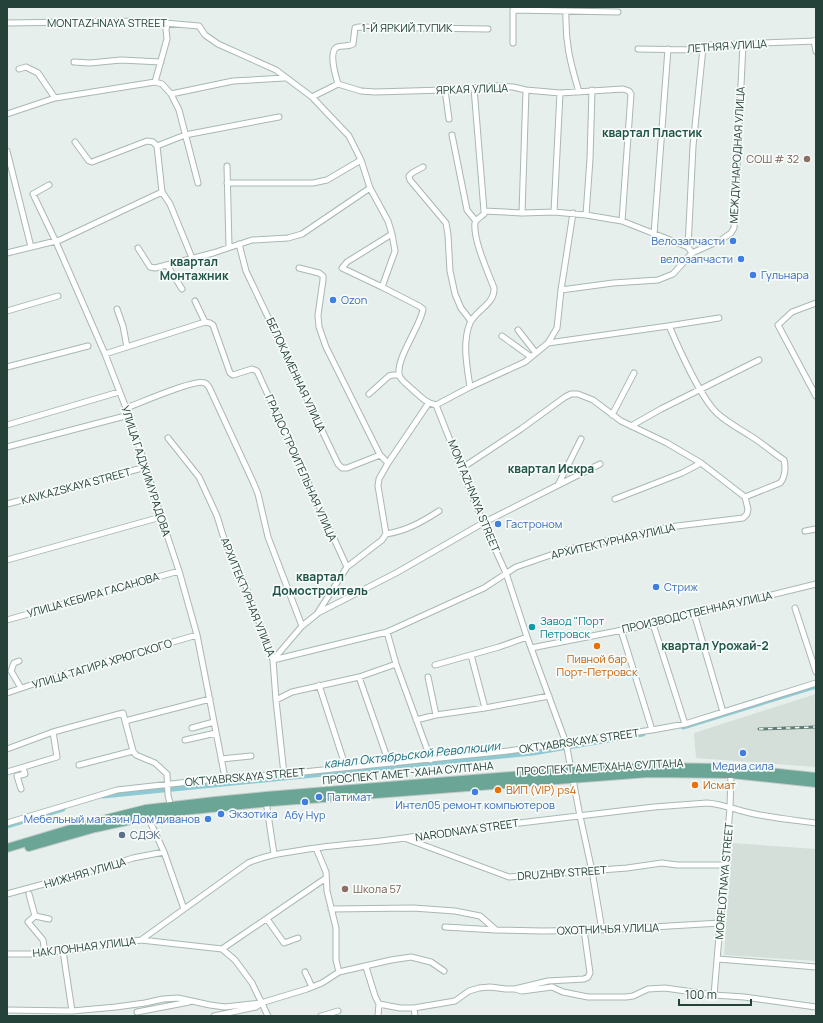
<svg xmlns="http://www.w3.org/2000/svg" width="823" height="1023" viewBox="0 0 823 1023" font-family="Manrope,sans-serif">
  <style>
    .built { fill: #d4dfda }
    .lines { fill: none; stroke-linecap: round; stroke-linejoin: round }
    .canal { stroke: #8ec9d4; stroke-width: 5 }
    .street-casing { stroke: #a8b8b2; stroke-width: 7 }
    .primary-casing { stroke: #c2cac8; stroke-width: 10 }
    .street { stroke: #fff; stroke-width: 5 }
    .primary { stroke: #6aa596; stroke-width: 8 }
    .rail-casing { stroke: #5f7d75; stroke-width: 3 }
    .rail { stroke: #f7fbf9; stroke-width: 1.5; stroke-dasharray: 4.5; stroke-linecap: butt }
    .education-dot { fill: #8d6e63; stroke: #f7fbf9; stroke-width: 1.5 }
    .shop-dot { fill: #3f7fe0; stroke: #f7fbf9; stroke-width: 1.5 }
    .culture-dot { fill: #0f9aa8; stroke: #f7fbf9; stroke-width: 1.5 }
    .food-dot { fill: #e8710a; stroke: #f7fbf9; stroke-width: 1.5 }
    .service-dot { fill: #5c6f8a; stroke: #f7fbf9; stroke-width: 1.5 }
    .labels { text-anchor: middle; stroke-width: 3.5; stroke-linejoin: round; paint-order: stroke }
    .street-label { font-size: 11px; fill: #24423a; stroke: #f7fbf9 }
    .education-label { font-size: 11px; fill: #785e54; stroke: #f7fbf9; text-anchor: end }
    .shop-label { font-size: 11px; fill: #366cbe; stroke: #f7fbf9; text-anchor: start }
    .culture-label { font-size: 11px; fill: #0d838f; stroke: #f7fbf9; text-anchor: start }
    .food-label { font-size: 11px; fill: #c56008; stroke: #f7fbf9; text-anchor: start }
    .service-label { font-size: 11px; fill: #4e5e75; stroke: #f7fbf9; text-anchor: start }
    .neighbourhood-label { font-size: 12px; font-weight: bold; fill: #1f5548; stroke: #f7fbf9 }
    .water-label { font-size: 12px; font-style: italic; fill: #1c6f80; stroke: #f7fbf9 }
  </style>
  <rect width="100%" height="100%" fill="#e6efeb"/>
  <path class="built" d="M816,694V767L696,758L694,733Z
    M732,843L816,849V961L724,955Z"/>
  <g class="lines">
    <path class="canal" d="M683,727L816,686
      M103,796L533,753L643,734
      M7,826L63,809"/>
    <g class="street-casing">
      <path id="street" d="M566,11C565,42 570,62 579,92
        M7,23L141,21L199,26L205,35L218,44L276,70L312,97L349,136L361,160L370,188L388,221L392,234L395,251L382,287L419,306L423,309C421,326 393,362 400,377C403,382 409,386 413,390C421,397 426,403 436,405L483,523L506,573L527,637L566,743L580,816L592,871L602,930
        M814,41L816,51
        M513,43V10L618,12
        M638,49L698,50L710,45L816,41
        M74,62L90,63L121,60L161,62
        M19,69L26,67L38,73L55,98
        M155,82L167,39L166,30L167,23
        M338,84L361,91L375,92L445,90L497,86L513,87L526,90L560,93L623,89L629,91L631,94L622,221
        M338,84C336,77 328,52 337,47C342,45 348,47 353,44L355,28L359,27L488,29
        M474,88L484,211
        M445,90L449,119
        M171,94L179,110L198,183
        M312,97L338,84
        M7,114L55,98L155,82L162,84L171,94L233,81L285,78
        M452,135L467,210L476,221
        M75,142L89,161L92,162L147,141L153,142L157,146
        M7,151L31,247
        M227,166L229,247
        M423,167L412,173L409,176L410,180L446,223L448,235L450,271L455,294L461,308L471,321
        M227,183H313L327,180L361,160
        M49,185L33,194L56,242L105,354L126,408L146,467L161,517L179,571L197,635L225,778
        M162,192L170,204L192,258
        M554,212L560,93
        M522,213L526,90
        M586,215L590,159L592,90
        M654,234L668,49
        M239,244L246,271L338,464L342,468H347L380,455
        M688,247L693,146L703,48
        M138,248L150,267L155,268L213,253L252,240L288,238L302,234L370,188
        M7,253L60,240L162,192L157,146L185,135L279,117
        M167,265L182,289
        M299,268L319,273L323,276V280L318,315L319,327L326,347L380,455L388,463
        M382,287L342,268L347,262L392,234
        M561,290L573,213
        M195,301L205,322
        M816,303L792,312L778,325L816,396
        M117,309L123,326L127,347
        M7,311L58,296
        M668,326L719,318
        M518,330L536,353
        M502,336L531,357
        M548,343L668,326L670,328C679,349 702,400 718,414C727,422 738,428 749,435C761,442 772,452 784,460C786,467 785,478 780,483L745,497
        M105,354L205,322L210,323L213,325L230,373L233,375L252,369L257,371L347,567
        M7,367L88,346
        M470,387C467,366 462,343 470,323C476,310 495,304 494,288C488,272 473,240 475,223C476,219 481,217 484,214V211L522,213L554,212L586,215L622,221L688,247L692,253
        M369,394L389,376L393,375H399
        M436,405L470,387L525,362L548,343L557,328L561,290L613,283L658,280L673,274L692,253L721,240L731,233L734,228L743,44
        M126,408C138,404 196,378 205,383C207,384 208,386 209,387L254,484L258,494L268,537L302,626
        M612,415L634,373
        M7,425L119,392
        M631,426L661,409L759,360
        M168,438L199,477L217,516L225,542L245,584L273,660L387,632L484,588L516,567L565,550L669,527L743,518L747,514L748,509L745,497L701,463L667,443L621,421L593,400L578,394H571L565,397L521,429L462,468
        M7,447L129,415
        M558,485L581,439
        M615,499L682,473L701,463
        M7,504L146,467
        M805,531L816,529
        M386,534C406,531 422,522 439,511
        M7,560L161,517
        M795,608L816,672
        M318,613L396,573L483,523L600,464
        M694,613L723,712
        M7,620L179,571
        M653,624L685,724
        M621,630L652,730
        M387,632L396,664L431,760
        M531,648L653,624L816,584
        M471,655L485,708
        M19,661L14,663L11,671L21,688
        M435,665L499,647L527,637
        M359,677L389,763
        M428,677L436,715
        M319,685L346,768
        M7,693L66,673L197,635
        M276,700L292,692L359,677L396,664
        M416,720L436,715L485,708L549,696
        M125,721L210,699
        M192,728L214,722
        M185,740L216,733
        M7,749L53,732L123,713L133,751L136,755L155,763L167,774L168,795L171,808
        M221,759L251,756
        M79,765L133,751
        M7,772L57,757L53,732
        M284,774L276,700L273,660L302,626L317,614L347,567L382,540L386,534L378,486L379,479L388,463L428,404
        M21,789L17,776L25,774L23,768
        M266,801L274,854
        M147,815L164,852L184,909
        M7,823L117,790L225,778L284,774L508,751L652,730L685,724L816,683
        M407,839L509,877L627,868L662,863L677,865H724
        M316,848L326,872L327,891L336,928V960L339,972
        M7,894L99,869L133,858L164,852
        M29,894L35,916
        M331,909L413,908L455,911L480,916L496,930L543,931L602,930L720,923
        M267,919L284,943L298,938
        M445,927L496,930
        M141,940L248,863C266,855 283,853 302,850C343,843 386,843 427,834L654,807L707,803C722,804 736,810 750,813C772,818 794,820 816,823
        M222,949L326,878
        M63,951L72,1011
        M45,953L43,940L28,922L35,916L49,919
        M7,954H32L63,951L141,940L222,949L235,960L252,983L268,1016
        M718,959L816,967
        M366,967L375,996L379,1004L400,1008H414L455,1001L469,991L479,988L490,987L506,989H515L548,981L584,979L588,977L590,973L584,930
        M305,972L312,987
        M515,989L522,991L552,987L563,992L588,997H626L633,996L648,989L665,988L714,995L744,997L816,1007
        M714,995L730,808L731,773
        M414,1008L415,1016
        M7,1010L72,1011L116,1007L145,1003L163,999L178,998L210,1005L225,1007L261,1003L307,989L322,983L339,972L391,960L411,957L431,962L444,971
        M137,1012L189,1002
        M214,1016L256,1007L260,1004
        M321,1016L338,1011
        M378,1016L379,1004"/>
    </g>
    <g class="primary-casing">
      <path id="primary" d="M29,847L95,828L163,813L271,802L649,773L731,774L816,783
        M7,848L94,822L146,809L215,801L266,796L572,771L649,767L731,768L816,777"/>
    </g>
    <use href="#street" class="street"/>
    <use href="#primary" class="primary"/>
    <g class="rail-casing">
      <path id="rail" d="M759,729L816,727"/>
    </g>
    <use href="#rail" class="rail"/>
  </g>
  <g class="education-dot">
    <circle cx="807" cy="159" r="4"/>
    <circle cx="345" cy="889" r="4"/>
  </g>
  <g class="shop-dot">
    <circle cx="733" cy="241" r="4"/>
    <circle cx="741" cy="259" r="4"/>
    <circle cx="753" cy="275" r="4"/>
    <circle cx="333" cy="300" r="4"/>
    <circle cx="498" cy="524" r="4"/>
    <circle cx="656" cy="587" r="4"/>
    <circle cx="743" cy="753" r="4"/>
    <circle cx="475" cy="792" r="4"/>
    <circle cx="319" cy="797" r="4"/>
    <circle cx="305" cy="802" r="4"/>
    <circle cx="221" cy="814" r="4"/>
    <circle cx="208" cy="819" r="4"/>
  </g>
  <circle class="culture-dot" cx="532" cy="627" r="4"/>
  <g class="food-dot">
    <circle cx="597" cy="646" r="4"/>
    <circle cx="695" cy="785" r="4"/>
    <circle cx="498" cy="790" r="4"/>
  </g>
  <circle class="service-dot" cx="122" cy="835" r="4"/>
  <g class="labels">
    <g class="street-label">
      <text x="107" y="27">MONTAZHNAYA STREET</text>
      <text x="407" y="32">1-Й ЯРКИЙ ТУПИК</text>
      <text transform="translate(727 46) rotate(-4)" y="4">ЛЕТНЯЯ УЛИЦА</text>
      <text transform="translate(472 89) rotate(-2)" y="4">ЯРКАЯ УЛИЦА</text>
      <text transform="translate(737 155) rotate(-87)" y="4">МЕЖДУНАРОДНАЯ УЛИЦА</text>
      <text transform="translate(296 375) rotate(65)" y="4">БЕЛОКАМЕННАЯ УЛИЦА</text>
      <text transform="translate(301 468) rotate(66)" y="4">ГРАДОСТРОИТЕЛЬНАЯ УЛИЦА</text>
      <text transform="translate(146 471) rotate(72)" y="4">УЛИЦА ГАДЖИМУРАДОВА</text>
      <text transform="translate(76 486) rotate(-15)" y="4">KAVKAZSKAYA STREET</text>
      <text transform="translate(474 496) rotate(68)" y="4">MONTAZHNAYA STREET</text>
      <text transform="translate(613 541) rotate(-13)" y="4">АРХИТЕКТУРНАЯ УЛИЦА</text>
      <text transform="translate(93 595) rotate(-16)" y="4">УЛИЦА КЕБИРА ГАСАНОВА</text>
      <text transform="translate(248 597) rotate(68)" y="4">АРХИТЕКТУРНАЯ УЛИЦА</text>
      <text transform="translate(697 612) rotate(-13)" y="4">ПРОИЗВОДСТВЕННАЯ УЛИЦА</text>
      <text transform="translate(102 664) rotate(-17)" y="4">УЛИЦА ТАГИРА ХРЮГСКОГО</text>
      <text transform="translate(579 741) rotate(-8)" y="4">OKTYABRSKAYA STREET</text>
      <text transform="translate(600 767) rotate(-3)" y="4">ПРОСПЕКТ АМЕТХАНА СУЛТАНА</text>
      <text transform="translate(408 773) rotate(-5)" y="4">ПРОСПЕКТ АМЕТ-ХАНА СУЛТАНА</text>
      <text transform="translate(245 777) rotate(-5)" y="4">OKTYABRSKAYA STREET</text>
      <text transform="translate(467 830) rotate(-8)" y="4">NARODNAYA STREET</text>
      <text transform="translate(85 873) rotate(-16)" y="4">НИЖНЯЯ УЛИЦА</text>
      <text transform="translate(562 873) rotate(-4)" y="4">DRUZHBY STREET</text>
      <text transform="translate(724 881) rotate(-85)" y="4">MORFLOTNAYA STREET</text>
      <text transform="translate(608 929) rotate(-2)" y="4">ОХОТНИЧЬЯ УЛИЦА</text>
      <text transform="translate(84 947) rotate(-7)" y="4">НАКЛОННАЯ УЛИЦА</text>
    </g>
    <g class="education-label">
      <text x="799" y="163">СОШ # 32</text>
      <text x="353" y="893" text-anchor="start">Школа 57</text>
    </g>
    <g class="shop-label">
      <text x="725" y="245" text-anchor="end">Велозапчасти</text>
      <text x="733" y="263" text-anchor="end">велозапчасти</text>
      <text x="761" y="279">Гульнара</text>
      <text x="341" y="304">Ozon</text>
      <text x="506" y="528">Гастроном</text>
      <text x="664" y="591">Стриж</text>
      <text x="743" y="770" text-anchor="middle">Медиа сила</text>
      <text x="327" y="801">Патимат</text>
      <text x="475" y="809" text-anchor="middle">Интел05 ремонт компьютеров</text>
      <text x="229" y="818">Экзотика</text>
      <text x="305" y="819" text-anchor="middle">Абу Нур</text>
      <text x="200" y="823" text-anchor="end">Мебельный магазин Дом диванов</text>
    </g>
    <g class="culture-label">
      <text x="540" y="625">Завод "Порт<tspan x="540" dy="13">Петровск</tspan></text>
    </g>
    <g class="food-label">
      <text x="597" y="663" text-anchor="middle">Пивной бар<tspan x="597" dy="13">Порт-Петровск</tspan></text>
      <text x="703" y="789">Исмат</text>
      <text x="506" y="794">ВИП (VIP) ps4</text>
    </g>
    <g class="service-label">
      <text x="130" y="839">СДЭК</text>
    </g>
    <g class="neighbourhood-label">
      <text x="652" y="137">квартал Пластик</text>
      <text x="194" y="266">квартал<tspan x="194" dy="14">Монтажник</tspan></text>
      <text x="551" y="473">квартал Искра</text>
      <text x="320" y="581">квартал<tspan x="320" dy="14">Домостроитель</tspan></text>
      <text x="715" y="650">квартал Урожай-2</text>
    </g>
    <g class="water-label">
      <text transform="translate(412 755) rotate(-6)" y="4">канал Октябрьской Революции</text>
    </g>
  </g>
  <rect width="823" height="1023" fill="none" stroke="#24423a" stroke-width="16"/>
  <path d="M679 999v6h72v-6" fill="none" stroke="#24423a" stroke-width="2"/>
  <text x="685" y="999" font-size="12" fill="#24423a" stroke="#f7fbf9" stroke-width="3" paint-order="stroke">100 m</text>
</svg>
